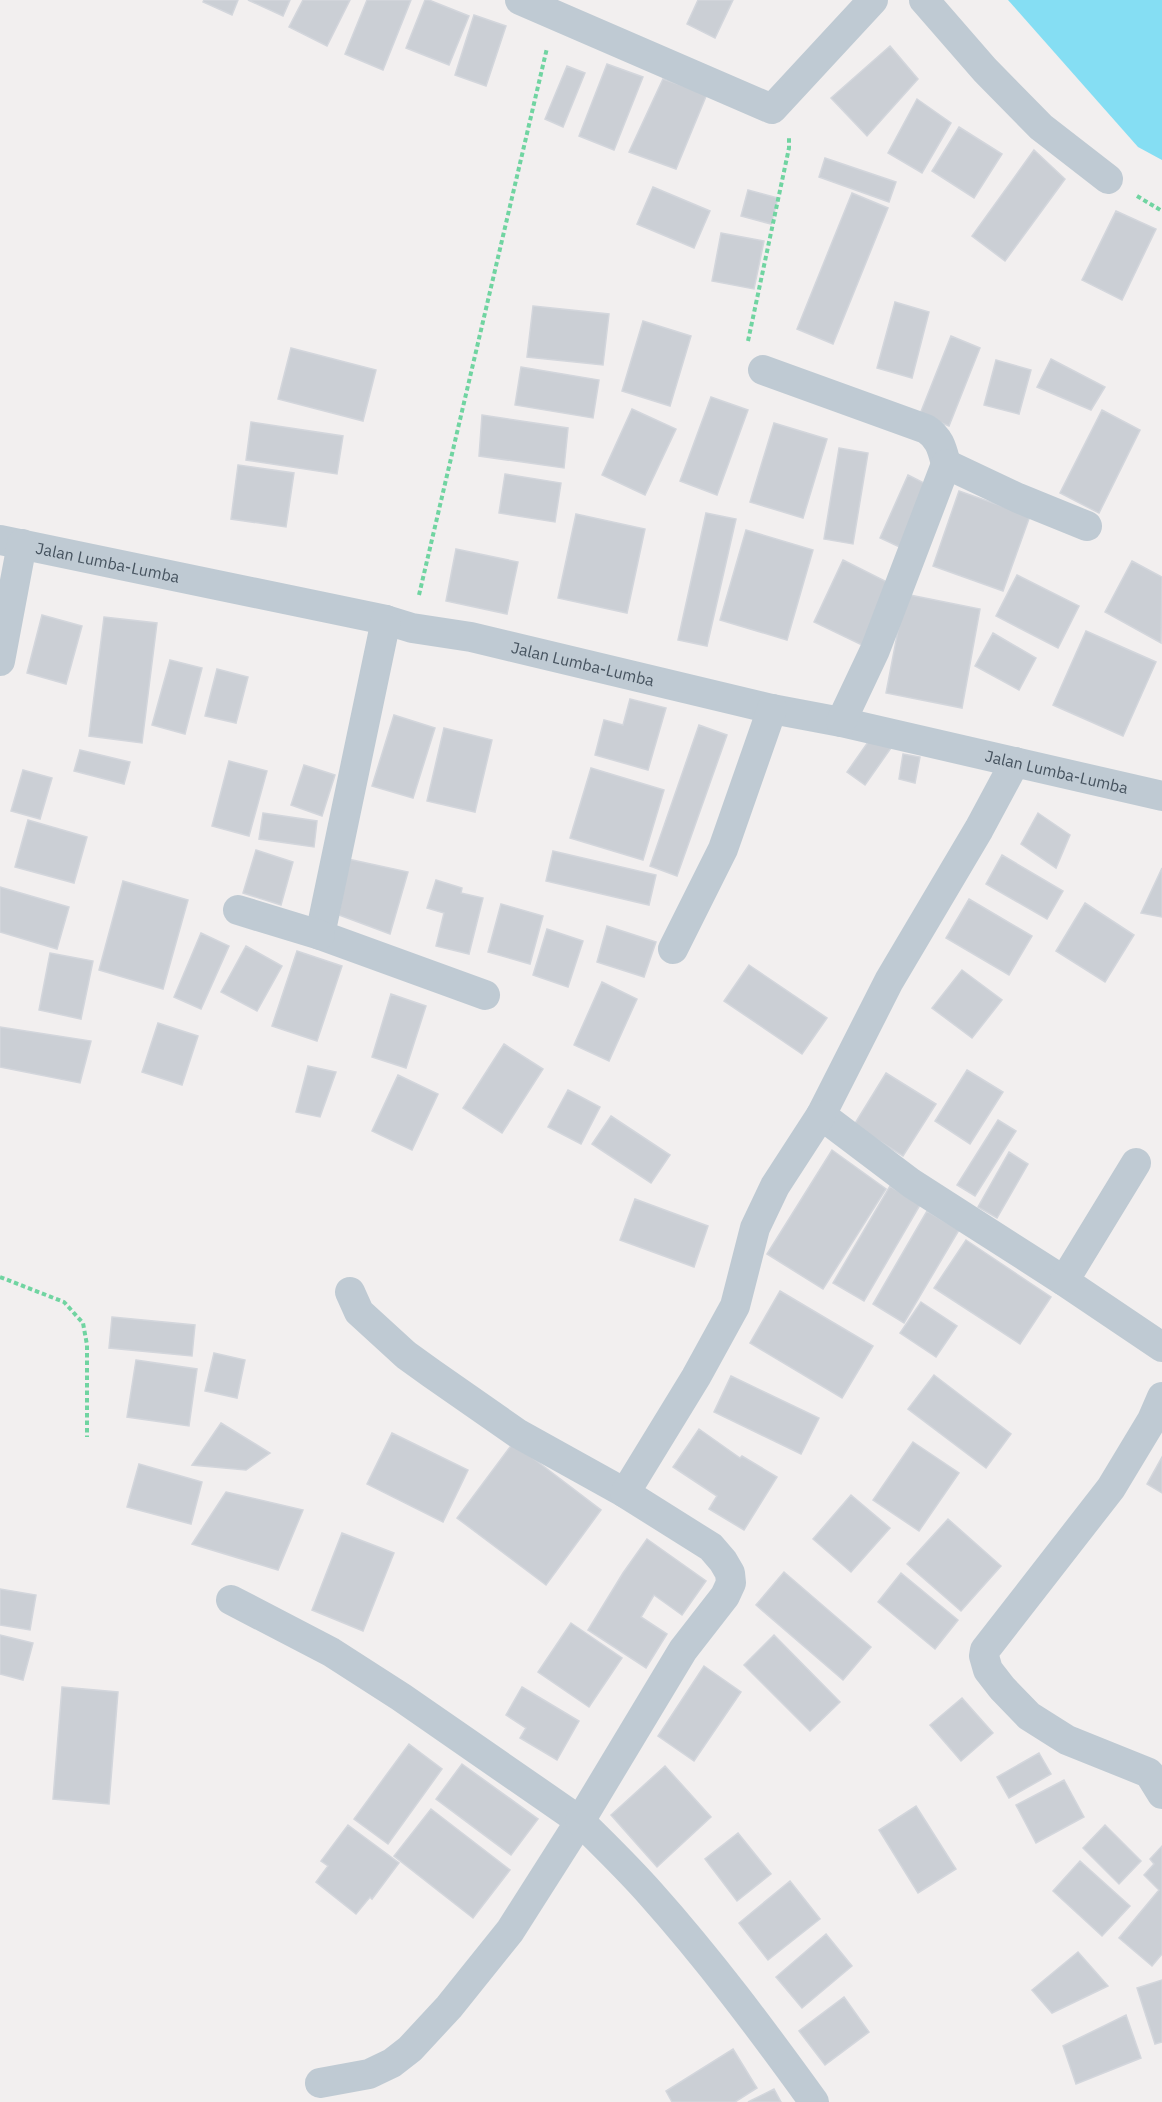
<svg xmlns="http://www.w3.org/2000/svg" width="1162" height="2102" viewBox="0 0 1162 2102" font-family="'IBM Plex Sans',sans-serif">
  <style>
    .water { fill: #85def3 }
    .building { fill: #cbcfd5; stroke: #d3d6dc; stroke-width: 1.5 }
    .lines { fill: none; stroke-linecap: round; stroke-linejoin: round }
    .path { stroke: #70d4a1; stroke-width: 4; stroke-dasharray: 4.5 3; stroke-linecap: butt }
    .street { stroke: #bfcad3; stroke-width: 30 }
    .labels { text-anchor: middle; stroke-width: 5; stroke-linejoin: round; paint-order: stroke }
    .street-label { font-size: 16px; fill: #46535f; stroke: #fff }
  </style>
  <rect width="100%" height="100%" fill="#f2efef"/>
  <path class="water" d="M1008,0H1162V160L1138,147Z"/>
  <path class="building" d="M204,0H238L232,15L203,2Z
    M248,0H290L283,16Z
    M303,0H350L327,46L289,27Z
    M367,0H411L383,70L345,54Z
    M425,0H429L469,16L449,65L406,48Z
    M698,0H733L715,38L687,24Z
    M474,15L506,26L486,86L455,75Z
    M890,46L918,79L867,136L831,98Z
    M607,64L643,77L614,150L579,136Z
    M567,66L585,73L563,127L545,119Z
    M663,79L707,94L676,169L629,152Z
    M917,99L951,123L922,173L888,153Z
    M959,127L1002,154L974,198L932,171Z
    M1034,150L1065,179L1005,261L972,236Z
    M825,158L896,182L889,202L819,177Z
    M653,187L710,211L694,248L637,224Z
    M748,190L778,198L771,224L741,216Z
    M852,193L888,208L833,344L797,329Z
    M1116,211L1156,229L1122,300L1082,280Z
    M721,233L764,241L754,289L712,281Z
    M895,302L929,312L912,378L877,368Z
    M533,306L609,314L603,365L527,357Z
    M643,321L691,336L670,406L622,391Z
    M951,336L980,348L949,426L920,414Z
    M291,348L376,370L363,421L278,399Z
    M1051,359L1105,387L1091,410L1037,387Z
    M996,360L1031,370L1019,414L984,405Z
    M521,367L599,380L593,418L515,405Z
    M711,397L748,410L717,495L680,481Z
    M632,409L676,429L645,495L602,475Z
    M1102,410L1140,430L1099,513L1060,493Z
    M482,415L568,428L564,468L479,456Z
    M251,422L343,436L337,474L246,460Z
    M774,423L827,439L803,518L750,502Z
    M839,448L868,453L853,544L824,539Z
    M238,465L294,473L286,527L231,519Z
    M505,474L561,483L555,522L499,513Z
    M908,475L934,488L906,550L880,538Z
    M959,491L1030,516L1003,591L933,566Z
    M706,513L736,519L707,646L678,640Z
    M576,514L645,529L627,613L558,598Z
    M746,530L813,550L787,640L720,620Z
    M456,549L518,562L507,614L446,601Z
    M843,560L891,584L862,645L814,622Z
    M1132,561L1162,577L1161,643L1105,612Z
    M1017,575L1079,606L1058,648L996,616Z
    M905,594L980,609L962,708L886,693Z
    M42,615L82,626L66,684L27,673Z
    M104,617L157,623L142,743L89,736Z
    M1086,631L1156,662L1123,736L1053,705Z
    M993,633L1036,658L1019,690L975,666Z
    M170,660L202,668L185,734L152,725Z
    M217,669L248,677L236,723L205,716Z
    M630,699L666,708L648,770L595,755L604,720L623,725Z
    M394,715L435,728L413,798L372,786Z
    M699,725L727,735L677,876L650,866Z
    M444,728L492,740L475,812L427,801Z
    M873,735L891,748L865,785L847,772Z
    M80,750L130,762L124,784L74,771Z
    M903,754L920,757L915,783L899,779Z
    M229,761L267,771L249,836L212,826Z
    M304,765L335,775L322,816L291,805Z
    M591,768L664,790L643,860L570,838Z
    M23,770L52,778L40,819L11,811Z
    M263,813L317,821L314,847L259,839Z
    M1038,813L1070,835L1056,868L1021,844Z
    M28,820L87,837L74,883L15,867Z
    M256,850L293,862L281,905L243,893Z
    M553,851L656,875L649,905L546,881Z
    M1002,855L1063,891L1047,919L986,884Z
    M348,859L408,872L390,934L339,915Z
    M1162,868V917L1141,913Z
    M436,880L462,888L461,893L483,898L469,954L436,946L444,913L427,908Z
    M123,881L188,900L163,989L99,970Z
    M0,887L69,907L57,949L0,932Z
    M969,899L1032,936L1009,975L946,938Z
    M1085,903L1134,935L1105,982L1056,951Z
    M501,904L543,916L530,964L488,952Z
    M607,926L656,942L644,977L597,962Z
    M547,929L583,941L568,987L533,975Z
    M201,933L229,946L201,1009L174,997Z
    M246,946L282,966L257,1011L221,992Z
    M297,951L342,966L317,1041L272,1026Z
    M50,953L93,961L81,1019L39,1010Z
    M749,965L827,1018L802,1054L724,1001Z
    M962,970L1002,1000L972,1038L932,1008Z
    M602,982L637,999L609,1061L574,1045Z
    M391,994L426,1006L406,1068L372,1057Z
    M158,1023L198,1036L182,1085L142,1072Z
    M0,1027L91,1041L80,1083L0,1067Z
    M504,1044L543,1069L502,1133L463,1108Z
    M308,1066L336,1072L320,1117L296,1112Z
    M967,1070L1003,1092L970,1144L935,1121Z
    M886,1073L936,1104L903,1156L854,1125Z
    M398,1075L438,1094L412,1150L372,1131Z
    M568,1090L600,1107L581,1144L548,1127Z
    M611,1116L670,1155L651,1183L592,1144Z
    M998,1120L1016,1131L975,1196L957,1185Z
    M832,1150L886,1189L823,1289L767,1254Z
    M1009,1152L1028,1164L997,1218L978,1207Z
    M890,1186L920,1205L864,1301L833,1283Z
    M635,1199L708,1226L694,1267L620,1240Z
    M927,1211L959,1230L904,1323L873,1304Z
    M966,1240L1051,1297L1020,1344L934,1288Z
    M780,1291L873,1346L842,1398L750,1343Z
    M921,1302L957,1326L936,1357L900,1333Z
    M112,1317L195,1325L192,1356L109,1348Z
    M214,1353L245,1360L237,1398L205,1391Z
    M136,1360L197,1369L189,1426L127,1417Z
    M934,1375L1011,1434L986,1468L908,1409Z
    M731,1376L819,1418L801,1454L714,1412Z
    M221,1423L270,1453L246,1470L192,1465Z
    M699,1429L740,1458L742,1456L777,1477L744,1530L709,1509L717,1496L673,1467Z
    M392,1433L468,1470L443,1522L367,1484Z
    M913,1442L959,1473L919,1531L873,1500Z
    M513,1443L601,1510L546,1585L457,1518Z
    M1162,1457V1493L1147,1484Z
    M139,1464L202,1482L191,1524L127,1507Z
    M226,1492L303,1510L278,1570L192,1544Z
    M851,1495L890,1528L851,1572L813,1539Z
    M948,1519L1001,1566L961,1611L907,1564Z
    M342,1533L394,1553L363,1631L312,1610Z
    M647,1539L706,1581L682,1615L654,1595L641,1617L667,1634L646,1668L588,1630L623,1573Z
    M784,1572L871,1647L843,1680L756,1605Z
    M901,1573L958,1620L935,1649L878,1602Z
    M0,1589L36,1595L30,1630L0,1625Z
    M571,1623L622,1658L589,1707L538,1672Z
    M0,1635L33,1643L23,1680L0,1674Z
    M774,1635L840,1702L810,1731L744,1665Z
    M704,1666L741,1692L694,1761L658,1736Z
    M62,1687L118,1692L109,1804L53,1799Z
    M522,1687L579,1721L557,1760L520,1738L526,1728L506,1715Z
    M962,1698L993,1733L961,1761L930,1725Z
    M409,1744L442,1769L388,1844L354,1819Z
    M1039,1753L1051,1774L1009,1798L997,1777Z
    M462,1764L538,1819L511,1855L436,1799Z
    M665,1766L711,1817L657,1867L611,1815Z
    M1064,1780L1084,1817L1036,1843L1016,1805Z
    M916,1806L956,1869L918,1893L879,1830Z
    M431,1809L510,1870L473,1918L394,1856Z
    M348,1825L399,1863L372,1899L370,1897L356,1914L316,1882L328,1866L321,1861Z
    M1105,1825L1141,1861L1119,1884L1083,1848Z
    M738,1833L771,1874L737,1901L705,1859Z
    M1162,1846V1954L1152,1966L1119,1938L1159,1890L1144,1875L1154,1864L1150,1859Z
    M1080,1861L1130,1906L1102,1936L1053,1891Z
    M790,1881L820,1919L768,1960L739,1923Z
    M826,1934L852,1966L802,2008L776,1977Z
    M1078,1952L1108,1986L1052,2013L1032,1990Z
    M1162,1980V2042L1155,2044L1137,1988Z
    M844,1997L869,2032L825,2065L799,2031Z
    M1126,2015L1141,2058L1076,2084L1063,2046Z
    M733,2049L757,2088L735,2102H672L666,2091Z
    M774,2089L781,2102H748Z"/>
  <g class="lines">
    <path class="path" d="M1137,196L1162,211
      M748,341L789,148V136
      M419,595L547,48
      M0,1277L64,1302L83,1323L87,1345V1437"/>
    <g class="street">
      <path d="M520,0L772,109L873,0"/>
      <path d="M924,0L985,70L1041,127L1108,179"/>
      <path d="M763,370L926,429C940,438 942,449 946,464"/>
      <path id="s1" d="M0,540L386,620L412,628L471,637L772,709L841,722L1162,796"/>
      <path d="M386,620L320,935L485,995"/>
      <path d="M0,661L22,544"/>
      <path d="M841,722L875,650L946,464L1018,498L1087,526"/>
      <path d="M1015,762L979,829L889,981L821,1115L911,1183L1064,1281L1162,1347"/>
      <path d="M238,910L320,935"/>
      <path d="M673,949L723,849L772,709"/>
      <path d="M1064,1281L1136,1163"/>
      <path d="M350,1292L359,1312L406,1355L431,1373L517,1433L625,1493"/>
      <path d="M1162,1397L1152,1420L1111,1488L985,1650L984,1656L988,1670L1002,1688L1029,1716L1067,1740L1149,1773L1162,1794"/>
      <path d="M231,1600L331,1652L401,1697L580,1821L510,1931L449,2007L410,2049L392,2063L369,2074L320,2083"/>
      <path d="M814,2102C762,2030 709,1959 650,1893C628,1868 604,1845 580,1821L683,1650L725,1596L731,1583L730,1573L723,1561L711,1547L625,1493L696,1377L735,1306L755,1228L775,1186L821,1115"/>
    </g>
  </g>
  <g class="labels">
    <g class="street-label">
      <text dy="6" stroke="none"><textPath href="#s1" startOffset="110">Jalan Lumba-Lumba</textPath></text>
      <text dy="6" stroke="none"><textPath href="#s1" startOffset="596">Jalan Lumba-Lumba</textPath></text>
      <text dy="6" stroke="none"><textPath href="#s1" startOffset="1082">Jalan Lumba-Lumba</textPath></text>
    </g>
  </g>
</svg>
